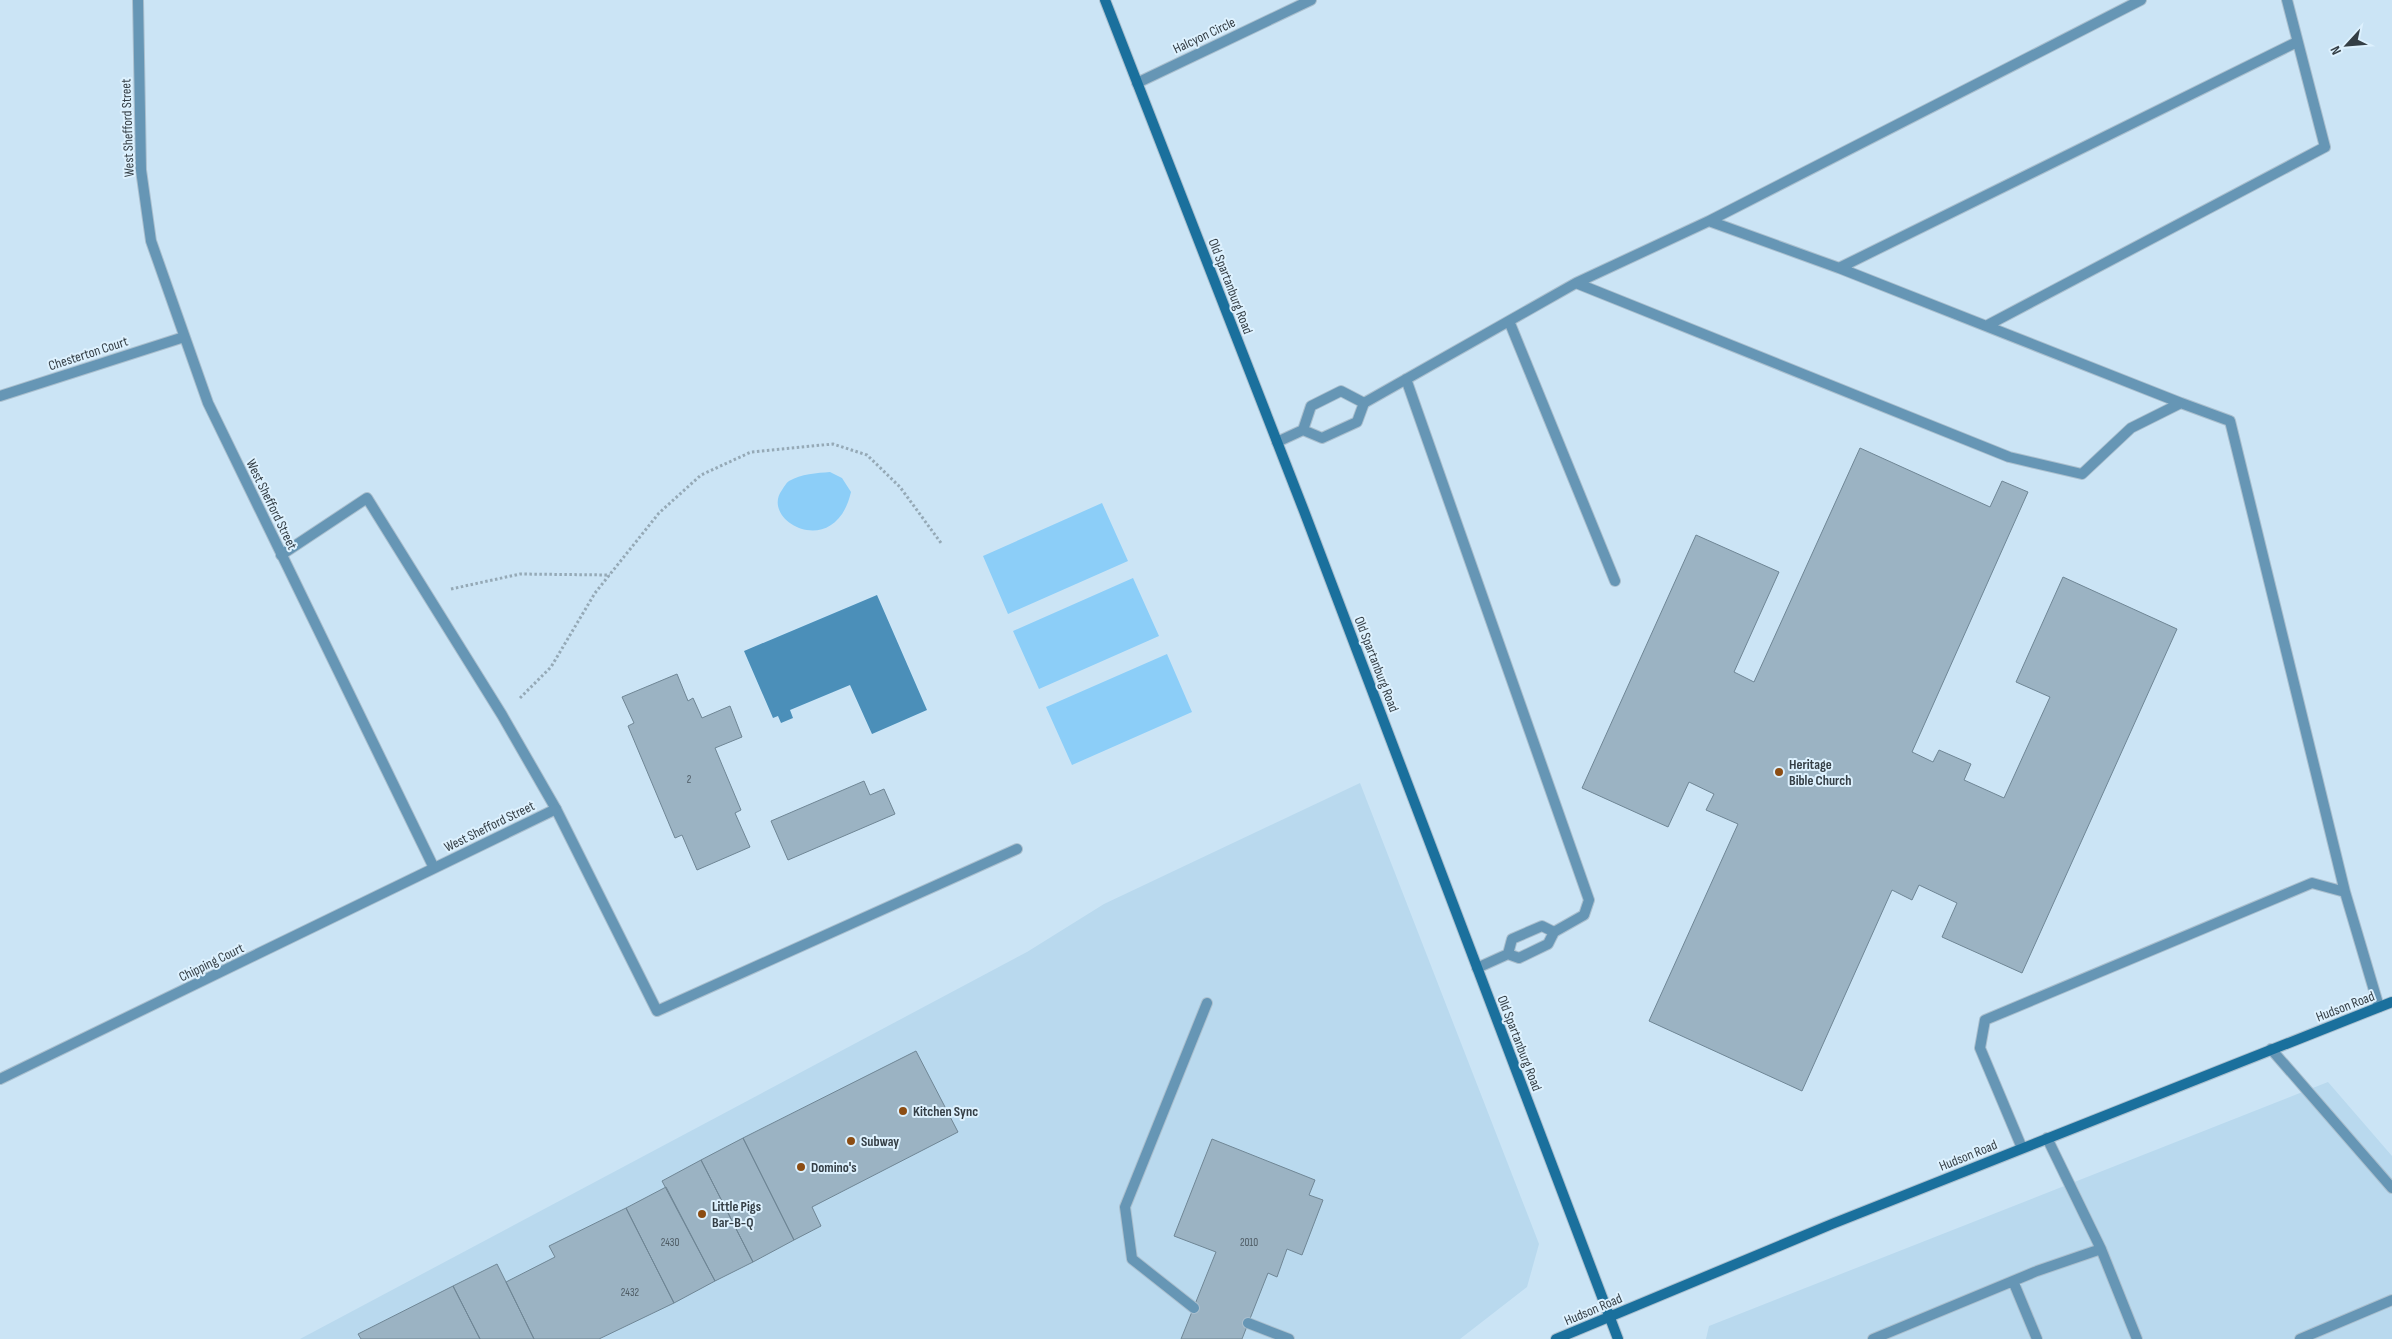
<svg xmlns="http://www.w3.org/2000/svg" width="2392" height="1339" viewBox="0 0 2392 1339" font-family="'Sofia Sans Condensed',sans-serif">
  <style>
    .built { fill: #b9d9ee }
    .green { fill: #8ccef8 }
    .water { fill: #4b8fb9 }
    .building { fill: #9bb3c3; stroke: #6f8695 }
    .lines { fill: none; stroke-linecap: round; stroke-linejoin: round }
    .lane-casing { stroke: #aabfce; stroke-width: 12 }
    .street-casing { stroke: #aabfce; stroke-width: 12 }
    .secondary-casing { stroke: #aabfce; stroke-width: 12 }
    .path { stroke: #95a9b6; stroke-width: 3; stroke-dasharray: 2.5 2.5; stroke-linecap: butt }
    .lane { stroke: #6696b5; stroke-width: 10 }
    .street { stroke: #6696b5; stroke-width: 10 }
    .secondary { stroke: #1a709d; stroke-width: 10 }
    .poi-dot { fill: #8c4d13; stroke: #ddf1fe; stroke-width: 2 }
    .labels { text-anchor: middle; stroke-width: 4; stroke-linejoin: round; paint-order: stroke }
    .number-label { font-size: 11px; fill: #4e5b64 }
    .street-label { font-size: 14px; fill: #343e45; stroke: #ddf1fe }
    .poi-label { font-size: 14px; font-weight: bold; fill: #343e45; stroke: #ddf1fe; text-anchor: start }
  </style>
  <rect width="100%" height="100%" fill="#cbe4f5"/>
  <path class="built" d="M1360,783L1539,1244L1527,1287L1460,1339H300L1027,952L1104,904Z
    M2328,1082L2392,1156V1339H1706L1709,1326Z"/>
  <path class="green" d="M830,472L842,478L851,492C835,562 759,521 782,490C784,487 786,483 789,481C801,474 817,473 830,472Z
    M1102,503L1128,561L1008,614L983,556Z
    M1133,578L1159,636L1039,689L1013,631Z
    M1167,654L1192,712L1072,765L1046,707Z"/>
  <path class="water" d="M877,595L927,710L872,734L850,685L790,710L793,718L781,723L778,716L773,718L744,651Z"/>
  <path class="building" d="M1860,448L1990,507L2002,481L2028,492L1912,752L1933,762L1939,750L1971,764L1964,780L2004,798L2050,697L2016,682L2063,577L2177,629L2022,973L1942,937L1957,903L1919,885L1912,900L1892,890L1802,1091L1649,1021L1738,824L1706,810L1714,794L1689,782L1668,827L1582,788L1696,535L1779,572L1734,672L1754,682Z
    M677,674L688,701L693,698L702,718L730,706L742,737L715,748L741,810L735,813L750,847L697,870L682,835L675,838L628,726L634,723L622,697Z
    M864,781L870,795L884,789L895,814L788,860L771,821Z
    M916,1051L958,1132L812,1207L821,1226L794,1240L743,1138Z
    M743,1138L794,1240L753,1262L701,1160Z
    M1212,1139L1315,1180L1309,1195L1323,1200L1302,1255L1287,1249L1277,1277L1268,1273L1242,1339H1181L1216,1252L1174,1236Z
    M701,1160L753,1262L715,1281L662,1181Z
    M666,1187L715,1281L674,1303L626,1208Z
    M626,1208L674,1303L599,1339H534L506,1282L555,1257L549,1246Z
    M497,1264L506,1282L534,1339H480L453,1286Z
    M453,1286L480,1339H361L358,1334Z"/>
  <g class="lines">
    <g class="lane-casing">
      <path id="lane" d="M1709,221L2141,0
        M1839,268L2297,42
        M1576,283L1709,221L1839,268L2181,403
        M1509,321L1615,581
        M1986,326L2325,147L2287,0
        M1406,379L1589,900L1584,915L1554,932L1548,944L1519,958L1508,954L1512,939L1542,926L1554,932
        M1364,403L1341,391L1311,406L1303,430L1322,438L1357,422L1364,403L1576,283L2009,457L2082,474L2131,428L2181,403L2230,421L2345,892
        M1277,442L1303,430
        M281,555L367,498L502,715L556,809L657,1011L1017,849
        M1477,968L1508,954
        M2271,1049L2392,1188
        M2047,1138L2101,1249
        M2022,1148L1980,1048L1985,1020L2312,883L2345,892L2379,1007
        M2013,1281L2037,1339
        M1194,1308L1132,1259L1125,1207L1207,1003
        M1248,1323L1289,1339
        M1873,1339L2037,1271L2101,1249L2137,1339
        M2300,1339L2392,1300"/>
    </g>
    <g class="street-casing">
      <path id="street" d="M138,0L141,170L151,241L208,403L434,868
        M1137,83L1311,0
        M0,396L184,337
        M0,1079L556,809"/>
    </g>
    <g class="secondary-casing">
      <path id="secondary" d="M1105,0L1304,511L1618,1339
        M1556,1339L1832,1224L2392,1002"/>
    </g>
    <path class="path" d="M451,589L520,574L610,575
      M520,698L551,667L595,593L659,513L701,475L751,452L833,444L867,455L900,487L941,543"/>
    <use href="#lane" class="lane"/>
    <use href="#street" class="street"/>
    <use href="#secondary" class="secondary"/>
  </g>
  <g class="poi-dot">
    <circle cx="1779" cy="772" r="5"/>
    <circle cx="903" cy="1111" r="5"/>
    <circle cx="851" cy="1141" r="5"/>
    <circle cx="801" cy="1167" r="5"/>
    <circle cx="702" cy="1214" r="5"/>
  </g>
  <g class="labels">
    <g class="number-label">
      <text x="689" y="783">2</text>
      <text x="670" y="1246">2430</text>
      <text x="1249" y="1246">2010</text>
      <text x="630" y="1296">2432</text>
    </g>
    <g class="street-label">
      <text transform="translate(1204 35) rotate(-25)" y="5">Halcyon Circle</text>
      <text transform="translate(127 128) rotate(-92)" y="5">West Shefford Street</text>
      <text transform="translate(1231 286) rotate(69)" y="5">Old Spartanburg Road</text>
      <text transform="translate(88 353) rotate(-18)" y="5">Chesterton Court</text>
      <text transform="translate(272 504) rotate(64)" y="5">West Shefford Street</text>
      <text transform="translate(1377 664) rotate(69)" y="5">Old Spartanburg Road</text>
      <text transform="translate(489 826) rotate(-26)" y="5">West Shefford Street</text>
      <text transform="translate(211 962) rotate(-26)" y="5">Chipping Court</text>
      <text transform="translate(2345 1006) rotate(-21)" y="5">Hudson Road</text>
      <text transform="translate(1520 1043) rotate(69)" y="5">Old Spartanburg Road</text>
      <text transform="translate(1968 1155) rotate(-22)" y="5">Hudson Road</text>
      <text transform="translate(1593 1309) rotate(-23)" y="5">Hudson Road</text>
    </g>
    <g class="poi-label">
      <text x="1789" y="769">Heritage<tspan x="1789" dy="16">Bible Church</tspan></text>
      <text x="913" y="1116">Kitchen Sync</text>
      <text x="861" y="1146">Subway</text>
      <text x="811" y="1172">Domino's</text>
      <text x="712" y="1211">Little Pigs<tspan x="712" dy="16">Bar-B-Q</tspan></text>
    </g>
  </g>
  <g transform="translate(2347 45) rotate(244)" stroke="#ddf1fe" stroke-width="4" paint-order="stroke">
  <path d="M0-4L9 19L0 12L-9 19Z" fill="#343e45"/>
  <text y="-8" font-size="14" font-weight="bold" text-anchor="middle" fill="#343e45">N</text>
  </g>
</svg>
